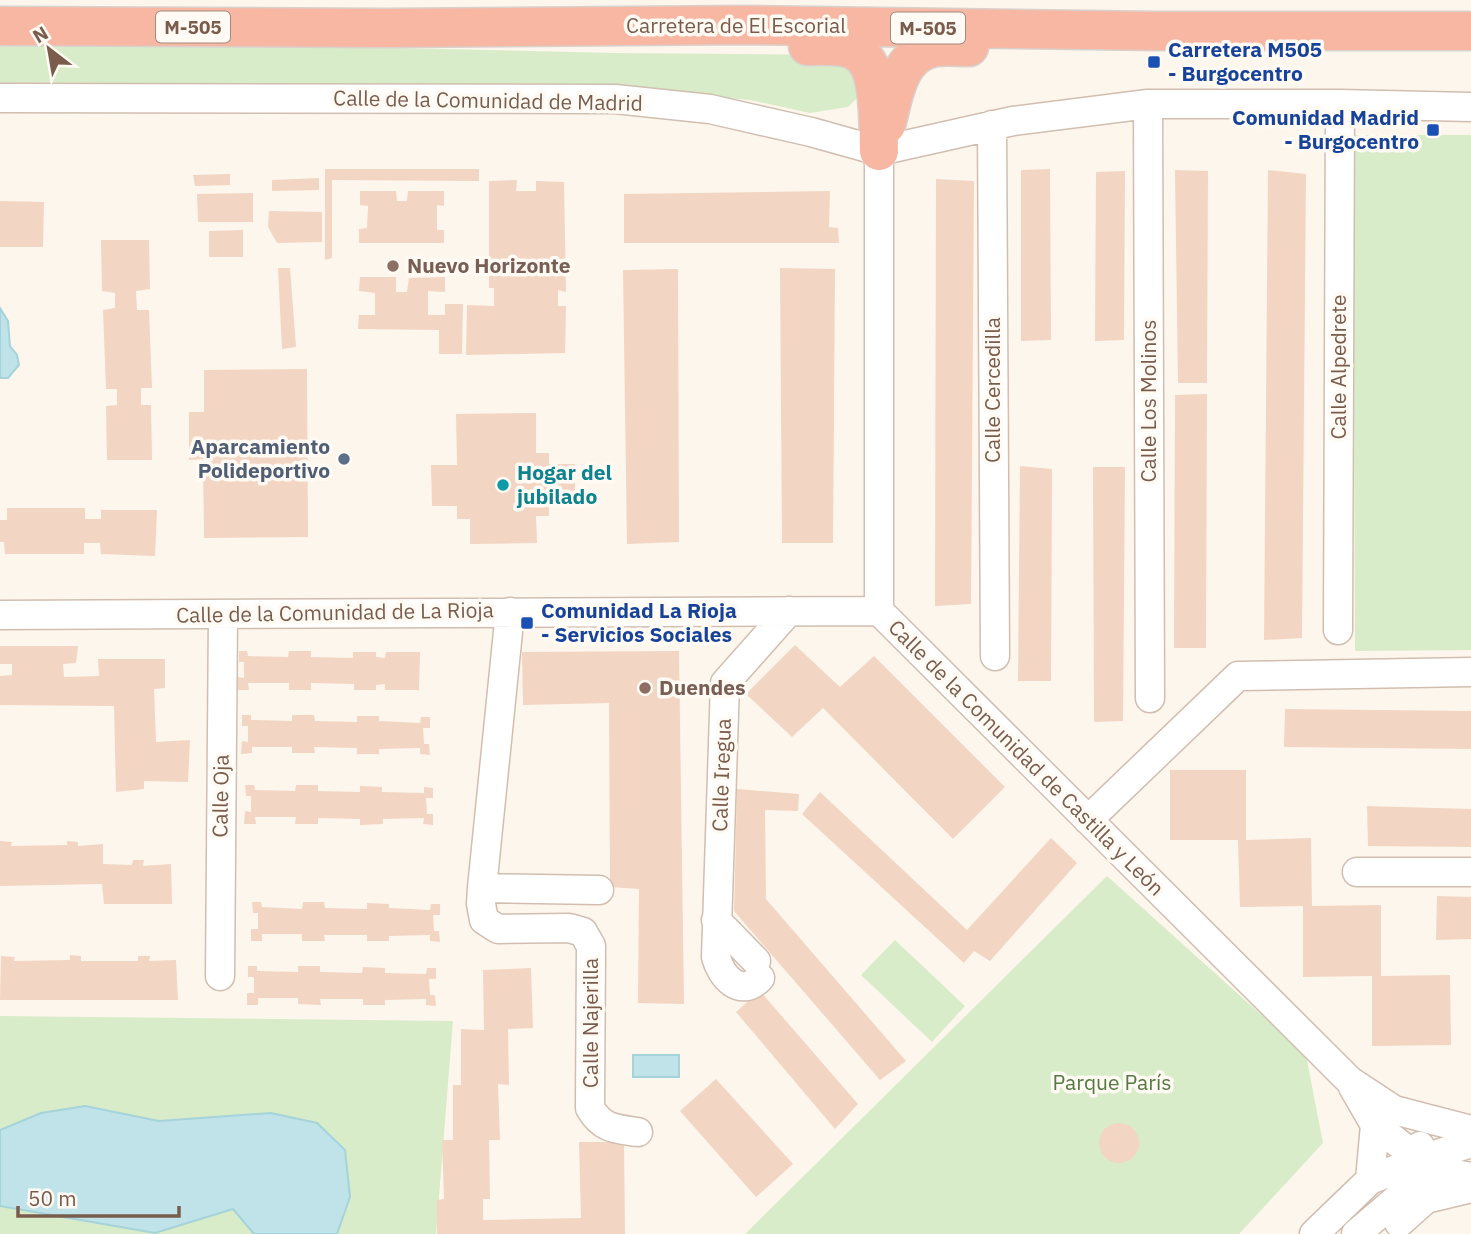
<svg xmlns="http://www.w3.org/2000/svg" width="1471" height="1234" viewBox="0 0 1471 1234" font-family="'IBM Plex Sans',sans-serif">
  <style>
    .green { fill: #d8ecc9 }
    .water { fill: #bfe3e8; stroke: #a5d3da; stroke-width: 2 }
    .building { fill: #f3d5c3 }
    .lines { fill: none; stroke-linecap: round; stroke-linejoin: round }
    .minor-casing { stroke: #d1beb0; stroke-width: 31 }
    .highway-casing { stroke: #dad1cd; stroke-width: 41 }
    .minor { stroke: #fff; stroke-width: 28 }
    .highway { stroke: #f7b7a3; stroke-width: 38 }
    .transit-dot { fill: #1a4fb4; stroke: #fffaf3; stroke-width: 2.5 }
    .education-dot { fill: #8d6e63; stroke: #fffaf3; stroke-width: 2.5 }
    .service-dot { fill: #5c6f8a; stroke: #fffaf3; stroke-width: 2.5 }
    .culture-dot { fill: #0f9aa8; stroke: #fffaf3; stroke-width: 2.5 }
    .labels { text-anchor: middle; stroke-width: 7; stroke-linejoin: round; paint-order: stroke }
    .shield { fill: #fffaf3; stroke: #a28b7f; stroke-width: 2 }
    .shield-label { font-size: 19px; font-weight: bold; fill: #7a5c4d }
    .street-label { font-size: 21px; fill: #7a5c4d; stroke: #fffaf3 }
    .transit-label { font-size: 21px; font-weight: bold; fill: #164399; stroke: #fffaf3; text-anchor: start }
    .education-label { font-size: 21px; font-weight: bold; fill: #785e54; stroke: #fffaf3; text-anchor: start }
    .service-label { font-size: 21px; font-weight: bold; fill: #4e5e75; stroke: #fffaf3; text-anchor: end }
    .culture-label { font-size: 21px; font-weight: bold; fill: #0d838f; stroke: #fffaf3; text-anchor: start }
    .park-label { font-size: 21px; fill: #537a41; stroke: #fffaf3 }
  </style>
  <rect width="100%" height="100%" fill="#fdf6ec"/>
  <path class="green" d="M0,39L615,53L845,55L865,90L848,107L810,113L750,100L626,89L0,84Z
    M1353,135H1471V650L1355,651Z
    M1107,876L1306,1055L1323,1143L1239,1234H745Z
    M895,940L965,1006L932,1042L861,975Z
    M0,1016L453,1021L436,1234H0Z"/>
  <path class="water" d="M0,308L8,321L10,346L17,355L19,365L8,378H0Z
    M633,1055H679V1077H633Z
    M85,1106L159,1121L271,1113L317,1123L345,1150L350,1197L337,1234H254L233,1209L155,1233L0,1206V1130L41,1113Z"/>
  <path class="building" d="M325,169H479V181L332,180V258L325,260Z
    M1050,169L1051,340L1021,341V170Z
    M1175,170L1208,171L1207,383H1178Z
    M1268,170L1306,174L1302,638L1264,640Z
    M1125,171L1124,340L1095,341L1096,172Z
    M230,174V185L195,186L193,175Z
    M319,178V190L272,191V180Z
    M936,179L974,181L971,604L935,606Z
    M517,180L516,191H536V181L564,182L566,292L558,290V306H566L565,353L466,355L467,305L494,306V288H489V181Z
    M360,191H396L397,201H407L408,191H444V206L437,205V230H444V243H359V229L367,228L368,206L360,205Z
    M830,191L829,227L838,228L839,243H624V194Z
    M253,193V222H198L197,194Z
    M0,201L44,202L43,247H0Z
    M269,211L322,212V242L277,243L268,227Z
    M243,230V257H209V231Z
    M101,240H149L150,289L136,291L137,310H149L152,388H141V405H151L152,460H107L106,406L117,405V389H106L103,310L115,308V293L102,291Z
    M278,268H290L296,347L282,349Z
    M780,268L835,269L833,543H782Z
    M678,269L679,542L627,544L623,270Z
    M360,277H396V292H407L409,278L445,277V292L428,291V315H445V304H463L462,354H439V330L358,329L359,315H375V293L359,291Z
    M307,369L308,537L204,538L203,459L189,460V412H204V370Z
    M1207,394L1206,648H1174L1175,395Z
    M536,413V453H549V464H575V505H549V516H536L537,543L470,544V519H457V506H432L431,465H457L456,414Z
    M1020,466L1052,469L1051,681H1018Z
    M1093,467H1125L1123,721L1094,722Z
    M7,508H85V519H101V510H157L155,556L101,554L100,543H84V554H5L4,542H0V520H7Z
    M795,645L840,687L874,656L1005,787L953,839L823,708L792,737L746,694Z
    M0,646H78L76,663L63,664L64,677L99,676L98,659H165V688L154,689L156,742L190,740L188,782L144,781V789L116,792L114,706L0,705V676L12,675V664H0Z
    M239,651H247L248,656L288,657L289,651H311V657L353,658V652H376V657L385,658L386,652H420L419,690H385V684L376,685V690H354V684L311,683V690H289V683H248L249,690H238V677L244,678V662H239Z
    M679,651L684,1004L638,1003L639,889L610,887L609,703L523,705L522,652Z
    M1285,709L1471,711V749L1284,747Z
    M242,715H251V720L292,721V715H314L315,721L357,722V716H379V721L420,723L421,717H430V728H423L424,744H429L430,755L420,754V748L379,749V754H357V748L314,747L315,753H292V747H252V753L241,754L242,741L248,742V726H242Z
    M1170,770H1246V840L1311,838L1312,906L1381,905V976L1450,975L1451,1045L1372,1046V976L1303,977V906L1240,907L1238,840H1170Z
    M245,785H254L255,790L295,791L296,785H318V791L360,792V786L382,787V792L424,793V787L433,788V798H426L427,814H433V825L423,824L424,818L383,819V824L360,825V819L318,818V824H295L296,817H255L256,824H244L245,811L251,812V796H246Z
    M737,789L799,794L798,811L765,810L766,899L906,1061L880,1080L734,911Z
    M820,792L967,930L1051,838L1077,863L990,961L974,951L964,963L802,814Z
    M1367,806L1471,809V847L1368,846Z
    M0,841L12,842L11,846L67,845V841L78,842V846L103,844V864L132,865L133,860H144L143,866L171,864L172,904H104L102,884L0,886Z
    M1437,896L1471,897V939L1436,940Z
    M252,902H261L262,907L302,909L303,902H324L325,908L367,909V903L389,904V908L430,910L431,904H440V915H433L434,931H439L440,942L430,941V935L389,936V941H367V935H324L325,941H302V934H262V941H251V929H258V913H253Z
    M70,955L81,956V961H138V956H150L149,961L176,960L178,1000H0L1,956L15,957L14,961L70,960Z
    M248,966H257V971L298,972V966H320V972L362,973L363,967L385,968V973L426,974L427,968H436V979H429L430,995H435L436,1006L426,1005V999L385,1000V1005H363V999H320L321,1005L298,1004V998H258V1005H247V993H254V977H248Z
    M531,968L533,1028L508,1029L509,1085L498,1084L500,1140H489L490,1199H483V1220L581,1218L579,1142H624L625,1234H437V1200L444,1199L442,1140H453V1085H461V1029L484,1030L483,970Z
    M760,991L858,1104L835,1129L736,1012Z
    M716,1079L793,1164L756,1197L680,1111Z
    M1099 1143a20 20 0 1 1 40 0a20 20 0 1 1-40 0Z"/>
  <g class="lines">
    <g class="minor-casing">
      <path id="minor" d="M0,98L615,99L710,109L811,132L879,151L1013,121L1148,104H1340L1471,107
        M1148,104L1150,698
        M992,125L995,656
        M879,151V611L1350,1081L1394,1110L1471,1130
        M510,612L482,888L481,904L484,920L498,929L569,928L583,932L591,946L590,1108C602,1129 616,1129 638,1132
        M0,615L879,611
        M1338,630L1340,104
        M1088,820L1238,676L1471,672
        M1357,872H1471
        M482,888L599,890
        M716,920L756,961
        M220,976L223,615
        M760,978C740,999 721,976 716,957L725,683L789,611
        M1353,1087L1375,1125L1433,1170L1471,1177
        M1370,1180L1375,1125
        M1399,1223L1426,1199L1471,1188
        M1314,1234L1370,1180L1419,1160L1471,1143
        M1356,1234L1418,1181L1420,1146"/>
    </g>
    <g class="highway-casing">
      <path id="highway" d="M0,26L386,28L746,25L1157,31H1471
        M808,46C823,46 844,44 857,52C882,66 878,125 879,151
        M886,125C894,95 898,53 936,47C946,46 958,47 969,47"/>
    </g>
    <use href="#minor" class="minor"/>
    <use href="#highway" class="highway"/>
  </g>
  <g class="transit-dot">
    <rect x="1147" y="55" width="14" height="14" rx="3.5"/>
    <rect x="1426" y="123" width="14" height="14" rx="3.5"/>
    <rect x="520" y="616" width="14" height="14" rx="3.5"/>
  </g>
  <g class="education-dot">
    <circle cx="393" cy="266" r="7"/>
    <circle cx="645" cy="688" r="7"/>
  </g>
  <circle class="service-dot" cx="344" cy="459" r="7"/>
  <circle class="culture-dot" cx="503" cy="485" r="7"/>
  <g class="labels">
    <g class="shield">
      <rect x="156" y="11.5" width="74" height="31" rx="5"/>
      <rect x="891" y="12.5" width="74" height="31" rx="5"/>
    </g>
    <g class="shield-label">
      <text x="193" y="34">M-505</text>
      <text x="928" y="35">M-505</text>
    </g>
    <g class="street-label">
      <text x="736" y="33">Carretera de El Escorial</text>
      <text transform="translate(488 101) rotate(1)" y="7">Calle de la Comunidad de Madrid</text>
      <text transform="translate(1339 367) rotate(-90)" y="7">Calle Alpedrete</text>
      <text transform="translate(993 390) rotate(-90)" y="7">Calle Cercedilla</text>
      <text transform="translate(1149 401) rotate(-90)" y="7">Calle Los Molinos</text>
      <text transform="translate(335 613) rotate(-1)" y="7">Calle de la Comunidad de La Rioja</text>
      <text transform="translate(1026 758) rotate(45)" y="7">Calle de la Comunidad de Castilla y León</text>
      <text transform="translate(722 775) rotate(-88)" y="7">Calle Iregua</text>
      <text transform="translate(221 796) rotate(-89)" y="7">Calle Oja</text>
      <text transform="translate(591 1023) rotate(-90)" y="7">Calle Najerilla</text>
    </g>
    <g class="transit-label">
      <text x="1168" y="57">Carretera M505<tspan x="1168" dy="24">- Burgocentro</tspan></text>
      <text x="1419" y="125" text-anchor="end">Comunidad Madrid<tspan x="1419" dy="24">- Burgocentro</tspan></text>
      <text x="541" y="618">Comunidad La Rioja<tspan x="541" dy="24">- Servicios Sociales</tspan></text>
    </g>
    <g class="education-label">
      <text x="407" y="273">Nuevo Horizonte</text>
      <text x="659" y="695">Duendes</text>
    </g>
    <g class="service-label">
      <text x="330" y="454">Aparcamiento<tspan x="330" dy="24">Polideportivo</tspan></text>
    </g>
    <g class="culture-label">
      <text x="517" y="480">Hogar del<tspan x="517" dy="24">jubilado</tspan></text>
    </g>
    <g class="park-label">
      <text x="1112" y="1090">Parque París</text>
    </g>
  </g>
  <g transform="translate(49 49) rotate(329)" stroke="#fffaf3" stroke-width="5" paint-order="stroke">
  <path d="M0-5L12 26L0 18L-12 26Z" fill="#7a5c4d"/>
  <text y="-10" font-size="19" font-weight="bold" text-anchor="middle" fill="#7a5c4d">N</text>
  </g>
  <path d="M18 1206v10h161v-10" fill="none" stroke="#7a5c4d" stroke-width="3.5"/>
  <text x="28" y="1206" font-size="21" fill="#7a5c4d" stroke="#fffaf3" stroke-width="5" paint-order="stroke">50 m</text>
</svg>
